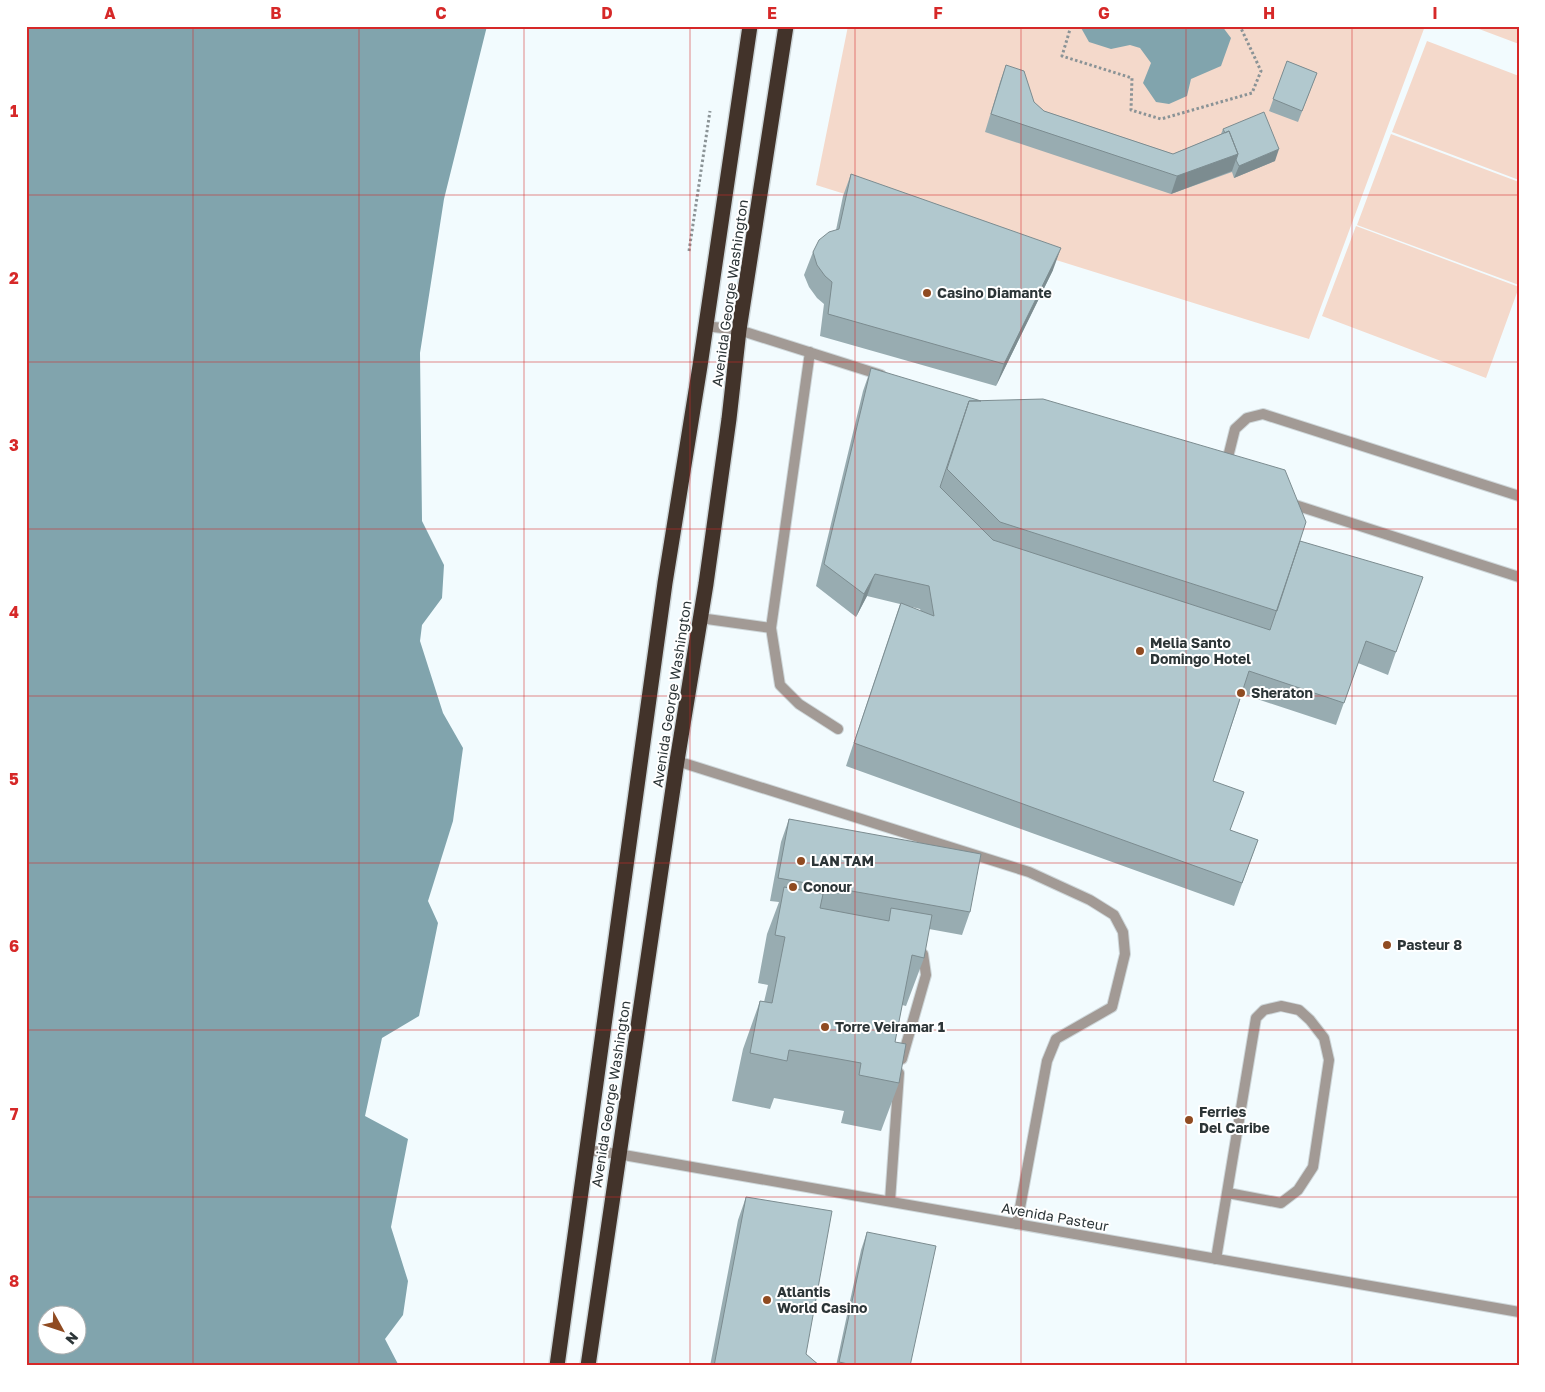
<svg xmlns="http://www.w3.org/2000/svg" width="1545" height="1392" viewBox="0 0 1545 1392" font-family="'Golos Text',sans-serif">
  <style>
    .green { fill: #f4d9cb }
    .water { fill: #81a4ad; fill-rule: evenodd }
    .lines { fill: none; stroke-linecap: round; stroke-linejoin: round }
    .lane-casing { stroke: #ced7da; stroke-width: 12 }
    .street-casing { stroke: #ced7da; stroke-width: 12 }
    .highway-casing { stroke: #ced7da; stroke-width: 18 }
    .path { stroke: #8a9396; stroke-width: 3; stroke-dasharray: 2.5 2.5; stroke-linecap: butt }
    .lane { stroke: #a29a95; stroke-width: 10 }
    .street { stroke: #a29a95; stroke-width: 10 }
    .highway { stroke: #42332a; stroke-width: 15 }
    .wall { fill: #98acb1; fill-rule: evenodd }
    .shaded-wall { fill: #7c8c90 }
    .building { fill: #b1c8ce; stroke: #7c8c90 }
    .grid { fill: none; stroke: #d62828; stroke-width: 1; stroke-opacity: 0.55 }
    .poi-dot { fill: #904b21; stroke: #fff; stroke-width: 2 }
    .labels { text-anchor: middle; stroke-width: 4; stroke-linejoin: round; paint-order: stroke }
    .street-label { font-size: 14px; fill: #2c3537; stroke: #fff }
    .poi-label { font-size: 14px; font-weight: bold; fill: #2c3537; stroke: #fff; text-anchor: start }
    .neatline { fill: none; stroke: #d62828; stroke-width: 2 }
    .grid-label { font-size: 16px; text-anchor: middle; font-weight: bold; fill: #d62828 }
  </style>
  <rect width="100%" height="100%" fill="#f2fbfe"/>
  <path class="green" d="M848,26H1425L1309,339L816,185Z
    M1471,26H1519V44Z
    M1427,41L1519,76V180L1392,132Z
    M1391,134L1519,182V285L1357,225Z
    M1356,226L1519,287L1486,378L1322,316Z"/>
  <path class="water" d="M26,26H487L444,199L420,353L422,521L444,565L442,598L422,625L420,641L443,713L463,748L453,821L428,901L438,923L419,1016L382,1038L365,1116L408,1139L391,1227L408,1281L403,1315L385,1339L399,1366H26ZM48,1314H78V1344H48Z
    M1080,26H1222L1231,38L1221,66L1191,79L1187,96L1169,104L1156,102L1143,83L1151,63L1140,48L1130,45L1111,49L1089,42Z"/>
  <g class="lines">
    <g class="lane-casing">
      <path id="lane" d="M705,326L739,330L881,375
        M1226,465L1235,429L1247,418L1263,414L1519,496
        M1289,503L1519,577
        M700,618L771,628L810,352
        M771,628L780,685L799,704L838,729
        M677,761L1029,872L1090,900L1114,915L1123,932L1125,954L1112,1007L1056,1039L1047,1061L1017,1224
        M902,1059L926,975L923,954L915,948
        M890,1201L899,1073
        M1216,1259L1256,1018L1264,1010L1281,1006L1299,1010L1310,1020L1324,1038L1329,1060L1313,1167L1298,1190L1281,1203L1228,1193"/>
    </g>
    <g class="street-casing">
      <path id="street" d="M586,1150L618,1154L1519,1312"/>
    </g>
    <g class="highway-casing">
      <path id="highway" d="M557,1366L665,583L700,366L750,26
        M588,1366L677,761L706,584L729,419L739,330L786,26"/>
    </g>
    <path class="path" d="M1071,26L1062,56L1132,78L1131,110L1161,119L1252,93L1261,71L1240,26
      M689,251L710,111"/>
    <use href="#lane" class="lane"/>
    <use href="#street" class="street"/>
    <use href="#highway" class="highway"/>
  </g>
  <path class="wall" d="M1287,61L1317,73L1298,122L1269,111Z
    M1006,65L1034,102L1044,111L1173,154L1221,134L1223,129L1275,161L1234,178L1232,172L1171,194L985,132L1000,82Z
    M851,174L1053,270L996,386L820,336L824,304L817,298L809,287L804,275L813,252L836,230L843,196Z
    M871,368L1300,541L1396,652L1388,675L1358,663L1336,725L1242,694L1213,781L1230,830L1258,840L1234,906L846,766L900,604L867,596L856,617L816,586L863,391ZM908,606L920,609L921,611Z
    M789,819L970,912L962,935L929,929L924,958L906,1006L902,1005L895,1042L899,1083L881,1131L841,1123L844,1111L774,1098L770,1109L732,1101L743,1049L760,1001L764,1002L768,985L758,983L767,934L779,902L770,901L781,842Z
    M746,1197L806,1354L820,1366H710L738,1220Z
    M867,1232L910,1366H836L861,1250Z"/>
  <path class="shaded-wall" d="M1279,149L1275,161L1234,178L1239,166Z
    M1238,154L1232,171L1171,194L1177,176Z
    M1061,248L1053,270L996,386L1004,364Z
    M875,574L867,596L856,617L864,594Z"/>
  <path class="building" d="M1287,61L1317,73L1302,111L1273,99Z
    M1006,65L1024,71L1034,102L1044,111L1173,154L1229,131L1238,154L1177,176L991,114Z
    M1264,112L1279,149L1239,166L1236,160L1238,154L1229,131L1225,133L1223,129Z
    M851,174L1061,248L1004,364L828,314L832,282L825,276L817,265L813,252L819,240L829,232L839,229Z
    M871,368L981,401H969L940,487L993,540L1270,630L1300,541L1423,577L1396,652L1366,641L1344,703L1249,671L1213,781L1244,792L1230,830L1258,840L1242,883L854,743L901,603L934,616L929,586L875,574L864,594L824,564Z
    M1043,399L1285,470L1306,522L1277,611L1000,522L947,469L969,401Z
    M789,819L981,854L970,912L778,878Z
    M784,887L823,894L820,908L889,921L891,908L932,915L924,958L912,955L895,1042L906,1044L899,1083L859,1075L861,1063L789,1050L787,1061L750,1053L760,1001L772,1003L785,937L775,935Z
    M746,1197L832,1211L806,1354L820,1366H714Z
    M867,1232L936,1246L910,1366H857L839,1362Z"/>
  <path class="grid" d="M193,26V1366M359,26V1366M524,26V1366M690,26V1366M855,26V1366M1021,26V1366M1186,26V1366M1352,26V1366M26,195H1519M26,362H1519M26,529H1519M26,696H1519M26,863H1519M26,1030H1519M26,1197H1519"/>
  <g class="poi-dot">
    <circle cx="927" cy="293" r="5"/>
    <circle cx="1140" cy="651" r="5"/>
    <circle cx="1241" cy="693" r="5"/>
    <circle cx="801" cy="861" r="5"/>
    <circle cx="793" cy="887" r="5"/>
    <circle cx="1387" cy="945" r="5"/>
    <circle cx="825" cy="1027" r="5"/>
    <circle cx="1189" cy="1120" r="5"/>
    <circle cx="767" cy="1300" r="5"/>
  </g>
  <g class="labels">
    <g class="street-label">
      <text transform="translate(730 293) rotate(-82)" y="5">Avenida George Washington</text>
      <text transform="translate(672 694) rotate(-81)" y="5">Avenida George Washington</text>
      <text transform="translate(611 1094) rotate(-81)" y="5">Avenida George Washington</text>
      <text transform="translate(1055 1217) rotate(10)" y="5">Avenida Pasteur</text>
    </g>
    <g class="poi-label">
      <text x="937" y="298">Casino Diamante</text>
      <text x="1150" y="648">Melia Santo<tspan x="1150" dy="16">Domingo Hotel</tspan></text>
      <text x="1251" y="698">Sheraton</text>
      <text x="811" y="866">LAN TAM</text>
      <text x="803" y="892">Conour</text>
      <text x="1397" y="950">Pasteur 8</text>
      <text x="835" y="1032">Torre Veiramar 1</text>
      <text x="1199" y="1117">Ferries<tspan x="1199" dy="16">Del Caribe</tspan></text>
      <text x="777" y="1297">Atlantis<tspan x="777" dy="16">World Casino</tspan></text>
    </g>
  </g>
  <rect width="1545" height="1392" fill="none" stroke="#ffffff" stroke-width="55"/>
  <g transform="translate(62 1330) rotate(130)"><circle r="24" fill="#ffffff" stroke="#abaeaf"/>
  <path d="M0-4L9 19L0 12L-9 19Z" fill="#904b21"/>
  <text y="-8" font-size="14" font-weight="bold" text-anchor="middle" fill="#2c3537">N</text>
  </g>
  <rect x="28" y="28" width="1490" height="1336" class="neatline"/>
  <g class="grid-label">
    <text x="110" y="19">A</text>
    <text x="276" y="19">B</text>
    <text x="441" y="19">C</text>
    <text x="607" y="19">D</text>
    <text x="772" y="19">E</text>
    <text x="938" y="19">F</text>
    <text x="1104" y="19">G</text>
    <text x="1269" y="19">H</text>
    <text x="1435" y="19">I</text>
    <text x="14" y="117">1</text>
    <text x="14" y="284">2</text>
    <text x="14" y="451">3</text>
    <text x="14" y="618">4</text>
    <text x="14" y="785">5</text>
    <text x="14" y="952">6</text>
    <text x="14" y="1120">7</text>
    <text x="14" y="1287">8</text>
  </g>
</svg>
